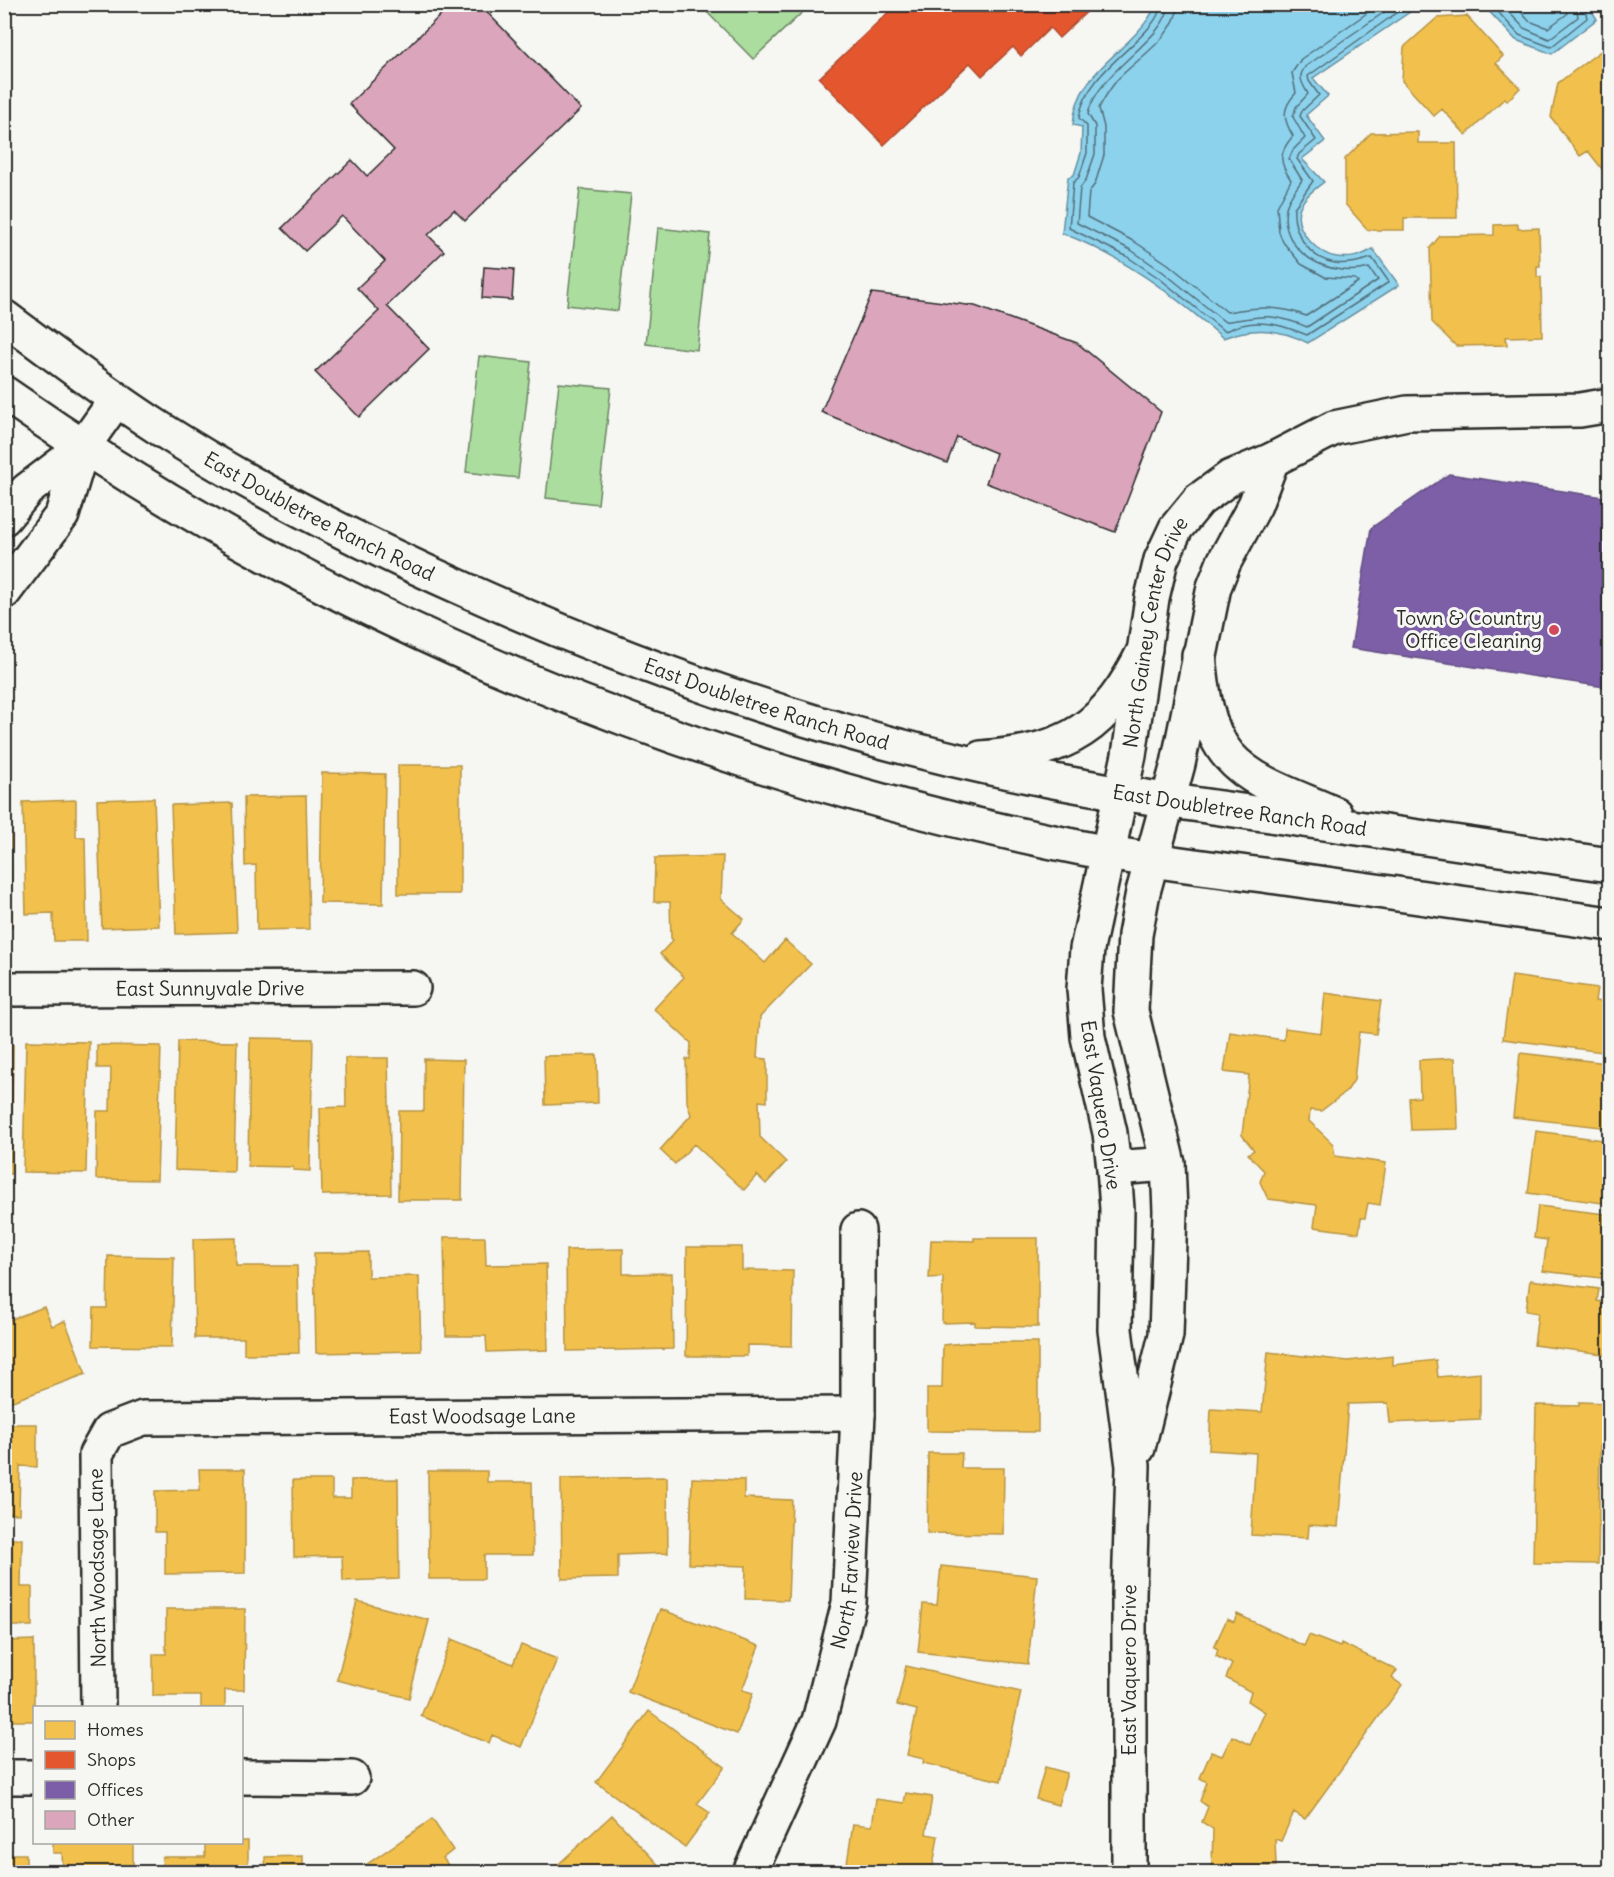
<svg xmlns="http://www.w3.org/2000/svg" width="1614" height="1877" viewBox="0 0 1614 1877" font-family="Delius,sans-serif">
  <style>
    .green { fill: #abdd9e; stroke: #6b8464; stroke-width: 1.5 }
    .water { fill: #8cd2ed; stroke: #658f9f; stroke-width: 1.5 }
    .homes { fill: #f2c14e; stroke: #b69444; stroke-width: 1.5 }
    .shops { fill: #e4572e; stroke: #ac4a2d; stroke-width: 1.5 }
    .offices { fill: #7b5ea7; stroke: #634f82; stroke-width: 1.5 }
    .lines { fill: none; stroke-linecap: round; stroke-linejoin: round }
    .shore { stroke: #526e79; stroke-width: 1.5 }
    .building { fill: #dba5bc; stroke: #2b2b2b; stroke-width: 1.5 }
    .minor-casing { stroke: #2b2b2b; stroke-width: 38 }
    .secondary-casing { stroke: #2b2b2b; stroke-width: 38 }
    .minor { stroke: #f6f6f2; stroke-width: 33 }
    .secondary { stroke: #f6f6f2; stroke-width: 33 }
    .poi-dot { fill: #d1495b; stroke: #f6f6f2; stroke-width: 2 }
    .labels { text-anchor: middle; stroke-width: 6; stroke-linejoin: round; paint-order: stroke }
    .street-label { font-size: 20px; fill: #2b2b2b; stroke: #f6f6f2 }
    .poi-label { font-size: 20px; fill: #2b2b2b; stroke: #f6f6f2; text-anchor: end }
  </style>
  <rect width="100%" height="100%" fill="#f6f6f2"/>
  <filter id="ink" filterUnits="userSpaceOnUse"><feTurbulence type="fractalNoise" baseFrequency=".0167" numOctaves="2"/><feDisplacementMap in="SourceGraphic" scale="12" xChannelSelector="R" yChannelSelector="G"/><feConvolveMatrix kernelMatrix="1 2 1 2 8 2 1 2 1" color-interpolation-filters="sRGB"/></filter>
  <g filter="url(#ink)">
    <path class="green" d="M700,5H810L753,59Z
      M580,189L631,194L618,311L567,305Z
      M658,228L710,234L697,350L646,344Z
      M479,356L531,362L518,478L466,472Z
      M559,383L611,388L598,504L546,498Z"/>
    <path class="water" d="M1156,5H1420L1313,78L1328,96L1306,115L1325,141L1302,159L1324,182C1315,189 1302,198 1299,210C1294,230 1318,255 1337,257C1351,259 1361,256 1373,249L1399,285L1308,343C1279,328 1253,327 1223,338C1174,295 1124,257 1062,233L1068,177L1074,175L1081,153L1082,127L1073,125C1076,68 1135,51 1156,5Z
      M1483,5H1588L1597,19L1552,54L1516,40Z"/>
    <path class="homes" d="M1467,16L1503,56L1496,63L1520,88L1507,101L1505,98L1466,135L1442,109L1434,116L1402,81L1404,47L1437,18Z
      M1610,44V179L1588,151L1580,156L1551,117L1558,83Z
      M1418,132V143H1456L1457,218H1404V230H1368L1345,204V159L1371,133Z
      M1518,224V229L1539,228L1540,266H1537V277H1541L1542,336L1506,337L1507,345L1456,346L1432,322L1430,248L1440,236L1494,235V225Z
      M398,765H460V894H398Z
      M322,773L385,774L383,904L320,903Z
      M4,793H10L12,927H4Z
      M306,796L309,929L257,930L256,865L245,866L244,797Z
      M154,798L159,926L102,928L97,800Z
      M76,800V837H85L87,941H54L53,913L26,914L23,802Z
      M232,803L237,932L176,934L171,805Z
      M723,856L721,899L744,919L732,933L765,963L785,940L811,964L760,1017L757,1058L767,1059V1102L759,1101L760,1137L786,1162L766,1184L757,1175L744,1190L694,1144L675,1164L660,1150L691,1115L687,1102L686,1059H690L691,1043L654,1009L684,977L660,954L673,940L671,938L670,902H654L655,858Z
      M1512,976L1597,988L1595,1001L1610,1003V1053L1503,1039Z
      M1325,993L1381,1001L1376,1034L1359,1032L1354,1080L1347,1091L1321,1111L1310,1110L1309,1121L1333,1144L1335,1156L1386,1163L1380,1205L1368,1203L1365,1218H1361L1359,1233L1314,1227L1317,1205L1268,1199L1260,1182L1264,1171L1248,1154L1254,1150L1242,1135L1249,1075L1224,1072L1230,1032L1284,1040L1285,1028L1321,1033Z
      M250,1038L313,1039L310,1171L293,1170V1167L248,1166Z
      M26,1041L89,1042L86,1173L23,1172Z
      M178,1041L237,1042L234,1172L175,1170Z
      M4,1045H13L11,1174H4Z
      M97,1045L161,1046L157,1180L96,1179L97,1111H110L111,1068H97Z
      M1520,1053L1607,1063L1605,1079H1610V1128L1513,1117Z
      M597,1055L598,1103L545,1105L544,1056Z
      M345,1058H388L391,1194L322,1195L320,1108L346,1107Z
      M1455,1058L1458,1129L1411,1130L1409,1098L1420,1097L1419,1060Z
      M424,1059L464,1060L462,1200H398L399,1111H424Z
      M1536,1131L1610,1141V1204L1528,1193Z
      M1538,1206L1605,1214L1603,1227L1610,1228V1279L1543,1271L1547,1240L1534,1238Z
      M444,1237H485L486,1265L546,1264L548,1350L487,1352L486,1336H446Z
      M236,1238V1266H297L299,1353L244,1354V1338H195L193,1239Z
      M974,1238H1038V1327L975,1326V1322L942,1323L943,1277L929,1278L931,1240L974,1241Z
      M687,1247H742V1270L793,1271L792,1346L747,1345V1356H686Z
      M623,1249V1274L672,1273L673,1349L567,1351L566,1250Z
      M368,1252V1277L419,1276L421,1351L316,1353L314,1253Z
      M108,1256L174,1257L172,1347L93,1346L94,1308H107Z
      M1530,1280L1599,1289L1597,1301L1610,1303V1355L1534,1345L1538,1313L1526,1311Z
      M44,1307L52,1326L65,1321L86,1374L7,1403L4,1395V1322Z
      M974,1342H1038V1432L927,1431V1388H942L943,1345Z
      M1268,1352L1348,1361L1393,1356V1365L1436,1360L1438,1377L1480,1373V1419L1390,1423L1388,1403L1348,1404L1338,1527L1309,1525L1308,1538L1251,1535L1256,1453L1209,1450L1211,1409L1262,1412Z
      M1579,1402L1609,1403V1445H1600L1598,1564L1533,1563L1536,1405L1579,1406Z
      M4,1424H37V1467L20,1466L19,1514L4,1513Z
      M928,1453H962L961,1468H1004L1003,1534L927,1533Z
      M1610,1468V1560H1608Z
      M199,1469H245V1573L165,1574V1532H155V1491L200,1490Z
      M428,1471H487V1482H532L533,1555H484V1579H429Z
      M667,1477L668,1553L618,1555V1578L562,1579L561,1479Z
      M692,1478L744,1480V1498L792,1500L788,1600L745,1599L746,1566L689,1564Z
      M398,1479L399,1579L343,1581L342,1556L294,1557L293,1480H332V1498H351V1480Z
      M4,1539H22L21,1587H32V1626H4Z
      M941,1566L1037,1576L1028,1664L918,1652L923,1604L937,1605Z
      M357,1601L429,1620L409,1698L337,1680Z
      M166,1609H245L244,1690H225V1708H201V1696H153V1654H166Z
      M660,1609L759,1646L742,1690L753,1693L737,1734L628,1692Z
      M1237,1614L1304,1646L1309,1635L1340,1647L1341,1643L1397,1670L1392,1678L1402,1685L1305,1819L1294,1812L1281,1841L1275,1839L1276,1866L1212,1865L1213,1829L1202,1822L1208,1807L1200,1801L1207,1782L1200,1778L1211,1752L1222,1756L1232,1736L1250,1745L1265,1712L1248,1701L1251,1692L1226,1678L1232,1664L1216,1656L1218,1649L1214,1647L1227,1619L1234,1622Z
      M452,1639L513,1664L521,1645L557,1659L521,1747L492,1735L489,1743L421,1716Z
      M34,1640V1721H4V1641Z
      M906,1666L1021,1692L1001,1781L923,1763L924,1759L907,1755L917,1710L897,1705Z
      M649,1711L725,1767L697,1804L710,1813L685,1847L596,1782Z
      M1045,1767L1067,1773L1058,1805L1036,1799Z
      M906,1793L932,1797L926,1834L938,1836L932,1872L846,1870L853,1824L872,1826L876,1799L904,1803Z
      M612,1815L665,1872H550Z
      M432,1819L453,1850L443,1858L453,1872H371L366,1865Z
      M242,1841H248V1872H163L162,1857H205V1842Z
      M53,1842H133V1872H63L62,1853H53Z
      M4,1854H26V1872H4Z
      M303,1856V1868L350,1867V1872H266L265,1857Z"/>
    <path class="shops" d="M897,4H1094V5L1059,38L1050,28L1021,56L1013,47L982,76L970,63L884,145L819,78Z"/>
    <path class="offices" d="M1449,474L1610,498V688L1351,648L1371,528Z"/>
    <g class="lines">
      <path class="shore" d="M1161,4C1158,38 1086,67 1079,118L1087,126V153L1079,177L1073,183L1069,228L1126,256L1159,278L1224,331C1230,330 1236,326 1242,325C1264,319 1287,327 1307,335L1389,282L1372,258C1360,261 1349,265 1335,263C1309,259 1292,232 1294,208L1313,181L1297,159L1299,154L1316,140L1300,116L1302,111L1319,95L1309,81L1308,76L1409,4
        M1169,4C1167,39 1098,70 1088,114L1095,126V154L1086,180L1080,188L1077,223L1131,250L1163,272L1225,322C1260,316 1272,312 1307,327L1378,280L1369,268C1331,279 1278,253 1286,208C1288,198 1297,188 1302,180L1289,159L1293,150L1305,138L1293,117L1296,107L1308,94C1303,84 1296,77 1306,66L1396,4
        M1178,4C1177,36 1136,59 1117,80C1110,89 1104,98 1099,108L1104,127V155L1095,184L1089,192L1087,217L1135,242L1168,264L1227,312C1255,307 1280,305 1306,316L1358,282L1355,279L1325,277L1301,264L1283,242L1279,232L1277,207L1291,180C1279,163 1278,153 1293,136C1283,119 1281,109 1296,93L1292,73L1301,59L1380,4
        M1491,4L1519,35L1551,47L1587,18L1584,4
        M1501,4L1524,28L1549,39L1578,17L1576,4
        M1514,4L1529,21L1548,28L1567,14V4"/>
    </g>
    <path class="building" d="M452,4H479L581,109L465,221L454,210L428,235L444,251L387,306L429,349L359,417L315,372L379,311L357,288L385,261L342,216L305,251L282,228L352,160L367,176L394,150L349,104Z
      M484,267L514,269L512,300L482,298Z
      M872,293L975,306L1077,343L1161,412L1115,532L986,483L996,453L957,437L947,463L821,412Z"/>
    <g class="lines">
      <g class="minor-casing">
        <g id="minor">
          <path d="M4,518L27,490L82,448L116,400"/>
          <path d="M4,592L62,515L82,448"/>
          <path id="s1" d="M4,989L413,988"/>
          <path d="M1114,1168L1168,1164"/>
          <path d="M1138,1448L1166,1335L1170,1211L1168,1164L1131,1011L1135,935L1143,892L1178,764L1214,587L1224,562L1255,505L1272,460"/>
          <path id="s2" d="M98,1708L96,1454L109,1431L143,1418L858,1414"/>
          <path d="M4,1777H34"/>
          <path d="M242,1777L352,1778"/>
          <path id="s3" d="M750,1872L819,1721L849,1603L858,1414V1230"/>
          <path id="s4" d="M1129,1872V1594L1133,1466L1115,1330L1117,1209L1114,1168L1110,1133L1088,1037L1084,989L1087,949L1129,755L1152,598L1161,560L1176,528L1199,500L1231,477L1272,460L1334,428L1407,413L1580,410L1610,405"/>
        </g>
      </g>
      <g class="secondary-casing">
        <g id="secondary">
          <path id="s5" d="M4,317C55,355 106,394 159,428C256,490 359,542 464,589C645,671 833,737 1029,776C1111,793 1193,804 1276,816C1387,832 1498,848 1610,865"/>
          <path d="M4,393C327,620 696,771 1082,848C1146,861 1212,868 1277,877C1388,892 1499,908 1610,924"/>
          <path d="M1199,655C1202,688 1206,730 1229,756C1254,785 1301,798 1335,814"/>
          <path d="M981,758C1070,751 1106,728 1145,649"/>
        </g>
      </g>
      <use href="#minor" class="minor"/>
      <use href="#secondary" class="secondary"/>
    </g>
  </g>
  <circle class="poi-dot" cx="1554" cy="630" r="6"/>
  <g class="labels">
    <g class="street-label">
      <text dy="7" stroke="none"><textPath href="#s5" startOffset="374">East Doubletree Ranch Road</textPath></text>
      <text dy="7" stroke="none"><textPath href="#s4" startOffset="1252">North Gainey Center Drive</textPath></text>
      <text dy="7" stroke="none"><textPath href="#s5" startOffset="860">East Doubletree Ranch Road</textPath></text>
      <text dy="7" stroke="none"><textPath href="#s5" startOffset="1346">East Doubletree Ranch Road</textPath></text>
      <text dy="7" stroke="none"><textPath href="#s1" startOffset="206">East Sunnyvale Drive</textPath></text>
      <text transform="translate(1101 1105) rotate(81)" y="7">East Vaquero Drive</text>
      <text dy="7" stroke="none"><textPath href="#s2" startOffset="656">East Woodsage Lane</textPath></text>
      <text dy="7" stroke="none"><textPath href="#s3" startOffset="330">North Farview Drive</textPath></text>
      <text transform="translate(97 1568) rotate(-91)" y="7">North Woodsage Lane</text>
      <text dy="7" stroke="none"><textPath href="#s4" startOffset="202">East Vaquero Drive</textPath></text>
    </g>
    <g class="poi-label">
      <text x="1542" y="625">Town &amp; Country<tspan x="1542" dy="23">Office Cleaning</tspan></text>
    </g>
  </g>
  <rect width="1614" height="1877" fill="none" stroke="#f6f6f2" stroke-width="24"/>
  <rect x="12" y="12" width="1590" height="1853" fill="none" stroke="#2b2b2b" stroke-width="2" filter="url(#ink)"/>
  <rect x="33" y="1706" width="210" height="138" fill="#f6f6f2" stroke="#a5a5a2" stroke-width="1.5"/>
  <rect x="45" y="1721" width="30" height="18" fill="#f2c14e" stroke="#a5a5a2" stroke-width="1.5"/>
  <text x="87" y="1736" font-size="18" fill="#2b2b2b">Homes</text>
  <rect x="45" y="1751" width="30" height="18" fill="#e4572e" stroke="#a5a5a2" stroke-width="1.5"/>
  <text x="87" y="1766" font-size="18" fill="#2b2b2b">Shops</text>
  <rect x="45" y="1781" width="30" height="18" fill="#7b5ea7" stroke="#a5a5a2" stroke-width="1.5"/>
  <text x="87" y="1796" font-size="18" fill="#2b2b2b">Offices</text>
  <rect x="45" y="1811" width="30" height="18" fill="#dba5bc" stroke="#a5a5a2" stroke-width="1.5"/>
  <text x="87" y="1826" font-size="18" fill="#2b2b2b">Other</text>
</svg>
